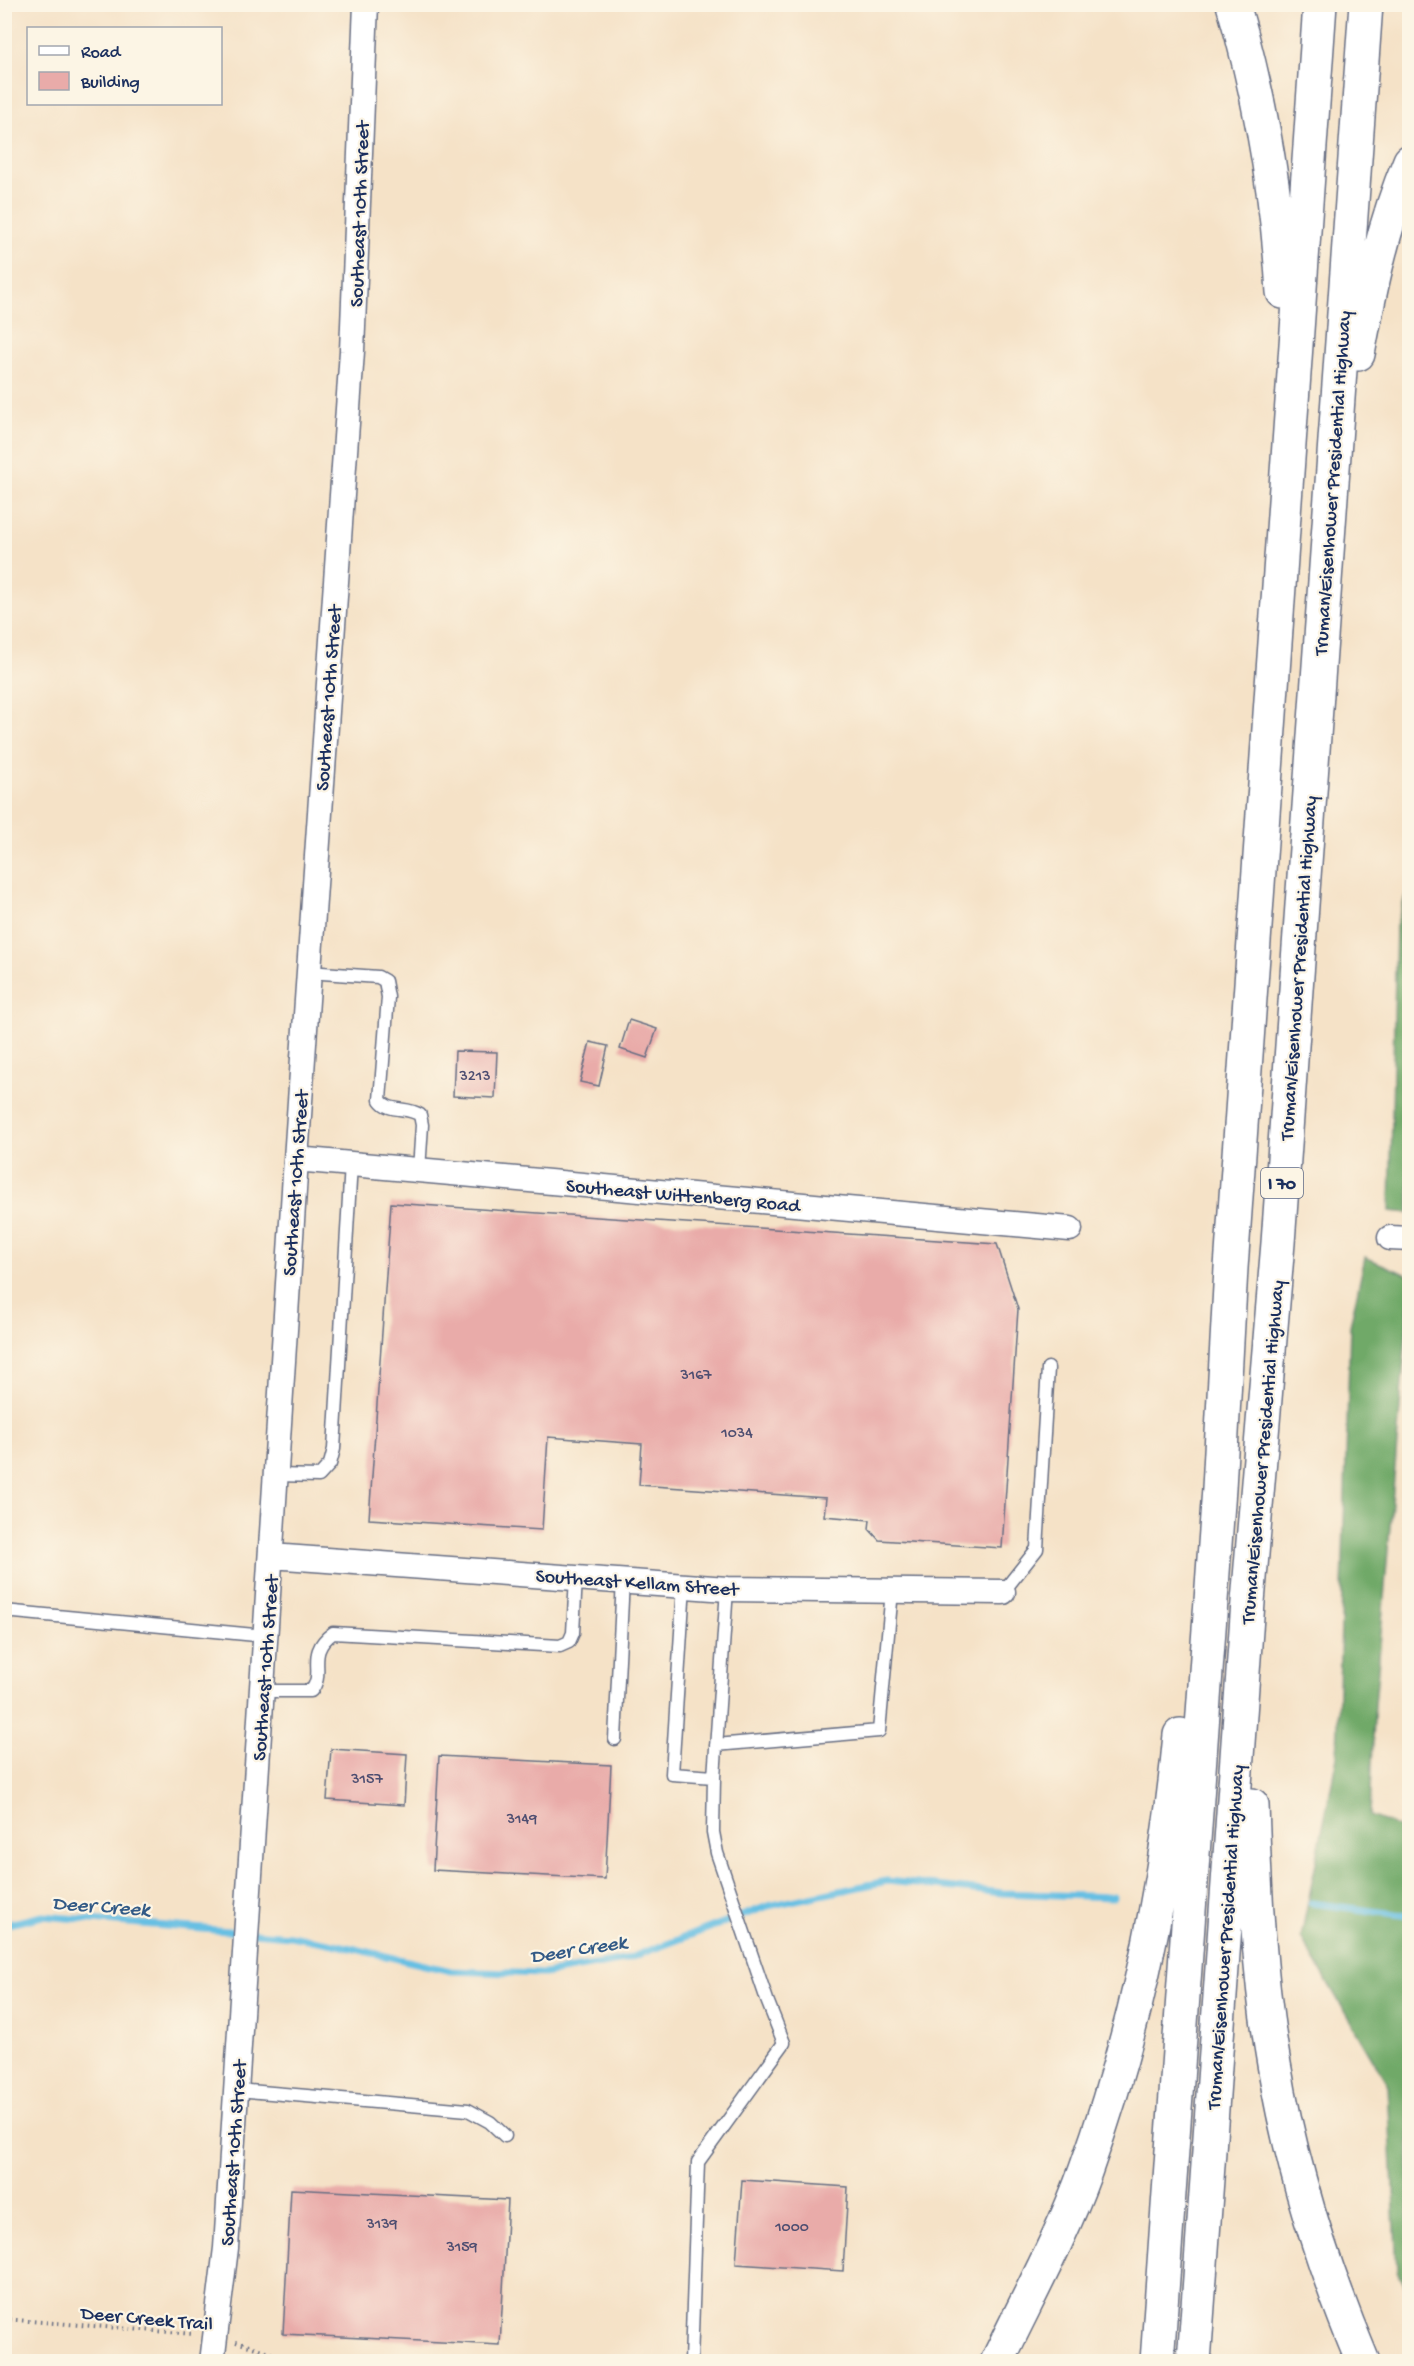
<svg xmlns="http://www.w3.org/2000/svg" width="1414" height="2366" viewBox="0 0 1414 2366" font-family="'Gochi Hand',sans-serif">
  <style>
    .forest { fill: #70a968; stroke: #466c63; stroke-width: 1.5 }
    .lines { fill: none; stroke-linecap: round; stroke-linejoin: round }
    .stream { stroke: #66bfe3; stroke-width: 7 }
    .building { fill: #e9aba9 }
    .lane-casing { stroke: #676e83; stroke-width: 15 }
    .street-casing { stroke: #676e83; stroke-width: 27 }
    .highway-casing { stroke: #676e83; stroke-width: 36 }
    .path { stroke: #676e83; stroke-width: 4; stroke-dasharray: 1.5 4.5; stroke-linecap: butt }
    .lane { stroke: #fff; stroke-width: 12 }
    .street { stroke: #fff; stroke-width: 24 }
    .highway { stroke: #fff; stroke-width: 33 }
    .labels { text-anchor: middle; stroke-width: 4.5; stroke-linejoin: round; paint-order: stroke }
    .number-label { font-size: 16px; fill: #4e4e71 }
    .shield { fill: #fcf5e5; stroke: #5e6a86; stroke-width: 1.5 }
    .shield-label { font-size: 18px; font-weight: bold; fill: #1b2f5e }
    .street-label { font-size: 20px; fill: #1b2f5e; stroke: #fcf5e5 }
    .water-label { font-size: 21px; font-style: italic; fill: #325a86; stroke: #fcf5e5 }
  </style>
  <rect width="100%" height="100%" fill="#fcf5e5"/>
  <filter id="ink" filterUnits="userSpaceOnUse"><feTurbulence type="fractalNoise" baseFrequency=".0167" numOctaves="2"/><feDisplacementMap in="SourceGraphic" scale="12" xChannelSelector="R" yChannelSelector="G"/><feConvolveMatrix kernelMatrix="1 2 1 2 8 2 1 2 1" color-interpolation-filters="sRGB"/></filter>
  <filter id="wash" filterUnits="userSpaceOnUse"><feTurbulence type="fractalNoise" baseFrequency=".008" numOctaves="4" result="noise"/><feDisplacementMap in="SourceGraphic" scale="24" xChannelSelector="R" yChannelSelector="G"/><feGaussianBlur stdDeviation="1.35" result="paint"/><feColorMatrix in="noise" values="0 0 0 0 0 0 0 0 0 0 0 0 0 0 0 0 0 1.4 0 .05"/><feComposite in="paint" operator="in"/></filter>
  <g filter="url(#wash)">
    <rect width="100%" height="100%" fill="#f5e2c7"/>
    <path class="forest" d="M1409,885V1213L1390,1211L1396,926Z
      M1365,1257L1410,1276L1409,1300L1374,1717L1370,1816L1409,1831V2293L1397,2271L1388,2085L1301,1937L1337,1757L1350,1326Z"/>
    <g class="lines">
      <path class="stream" d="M1311,1903L1410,1916
        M4,1925L43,1916L290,1936L329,1943L451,1971L544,1974L624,1960L768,1906L887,1881L1003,1893L1113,1897"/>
    </g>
    <g id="blocks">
      <path class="building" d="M629,1020L657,1029L647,1058L620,1049Z
        M590,1042L608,1046L599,1086L580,1082Z
        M455,1051L497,1052L495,1098L453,1096Z
        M391,1203L997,1244L1018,1309L1002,1548L879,1540L869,1529L870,1520L824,1516L826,1498L639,1485L642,1444L548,1437L542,1530L369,1519Z
        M331,1749L407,1754L404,1805L327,1800Z
        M439,1756L611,1765L605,1879L433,1870Z
        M742,2180L848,2187L843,2271L736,2264Z
        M291,2189L508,2200L500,2345L283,2334Z"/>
    </g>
  </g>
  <g filter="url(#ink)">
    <use href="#blocks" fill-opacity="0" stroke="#676e83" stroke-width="1.5"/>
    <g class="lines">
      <g class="lane-casing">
        <path id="lane" d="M308,972L378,977L385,981L388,997L380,1100C389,1113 407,1106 420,1115L422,1125L419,1170
          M276,1475L319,1476L330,1464L334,1449L351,1164
          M684,1585L672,1774L714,1777
          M1003,1592L1037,1549L1048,1368
          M4,1611L266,1636
          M262,1691H311C327,1672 304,1654 333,1633L560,1646L569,1642L573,1633L576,1577
          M615,1739L623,1580
          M716,1745L879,1731L892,1591
          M237,2090L468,2110L490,2122L505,2136
          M691,2362L698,2162L784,2043L767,2000L717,1853L713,1832L714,1777L727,1589"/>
      </g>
      <g class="street-casing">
        <path id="street" d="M296,1159L1070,1229
          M1390,1238L1410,1239
          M271,1556L727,1589L1003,1592
          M212,2362L226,2248L296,1159L352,351L366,4"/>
      </g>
      <g class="highway-casing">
        <path id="highway" d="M1233,4C1261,99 1277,193 1283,292
          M1358,354C1370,289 1384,222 1410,161
          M1252,1805C1255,1891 1259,1979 1274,2064C1291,2166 1323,2267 1363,2362
          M997,2362C1027,2299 1061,2238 1085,2172C1136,2031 1166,1885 1180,1735
          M1157,2362L1219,1488L1231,1268L1320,4
          M1194,2362L1248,1602L1278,1243L1366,4"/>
      </g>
      <path class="path" d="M4,2319L194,2334
        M236,2342L269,2352L282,2362"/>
      <use href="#lane" class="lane"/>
      <use href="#street" class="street"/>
      <use href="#highway" class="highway"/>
    </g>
  </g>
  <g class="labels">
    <g class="number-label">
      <text x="475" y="1080">3213</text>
      <text x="696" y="1379">3167</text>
      <text x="737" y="1437">1034</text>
      <text x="367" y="1783">3157</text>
      <text x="522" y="1823">3149</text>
      <text x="382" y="2228">3139</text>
      <text x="792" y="2231">1000</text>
      <text x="462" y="2251">3159</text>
    </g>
    <rect class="shield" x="1261" y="1168" width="42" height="30" rx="4.5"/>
    <g class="shield-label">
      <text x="1282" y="1189">I 70</text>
    </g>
    <g class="street-label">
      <text transform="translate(358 214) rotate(-88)" y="7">Southeast 10th Street</text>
      <text transform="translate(1331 483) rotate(-86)" y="7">Truman/Eisenhower Presidential Highway</text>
      <text transform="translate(327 698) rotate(-86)" y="7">Southeast 10th Street</text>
      <text transform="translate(1297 968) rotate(-86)" y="7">Truman/Eisenhower Presidential Highway</text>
      <text transform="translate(294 1183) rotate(-86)" y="7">Southeast 10th Street</text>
      <text transform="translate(683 1194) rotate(5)" y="7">Southeast Wittenberg Road</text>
      <text transform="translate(1261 1452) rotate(-85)" y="7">Truman/Eisenhower Presidential Highway</text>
      <text transform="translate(637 1581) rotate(4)" y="7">Southeast Kellam Street</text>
      <text transform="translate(264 1668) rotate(-86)" y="7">Southeast 10th Street</text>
      <text transform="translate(1224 1937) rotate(-86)" y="7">Truman/Eisenhower Presidential Highway</text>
      <text transform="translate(232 2153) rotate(-86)" y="7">Southeast 10th Street</text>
      <text transform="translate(147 2317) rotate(5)" y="7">Deer Creek Trail</text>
    </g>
    <g class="water-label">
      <text transform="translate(101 1905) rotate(4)" y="7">Deer Creek</text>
      <text transform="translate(578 1948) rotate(-9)" y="7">Deer Creek</text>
    </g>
  </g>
  <rect width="1414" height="2366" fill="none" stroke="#fcf5e5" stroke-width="24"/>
  <rect x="27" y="27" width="195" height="78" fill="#fcf5e5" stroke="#a2a6af" stroke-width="1.5"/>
  <rect x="39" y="46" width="30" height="9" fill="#ffffff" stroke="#a2a6af" stroke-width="1.5"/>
  <text x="81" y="57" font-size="18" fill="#1b2f5e">Road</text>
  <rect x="39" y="72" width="30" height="18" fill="#e9aba9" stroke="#a2a6af" stroke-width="1.5"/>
  <text x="81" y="87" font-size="18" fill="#1b2f5e">Building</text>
</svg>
